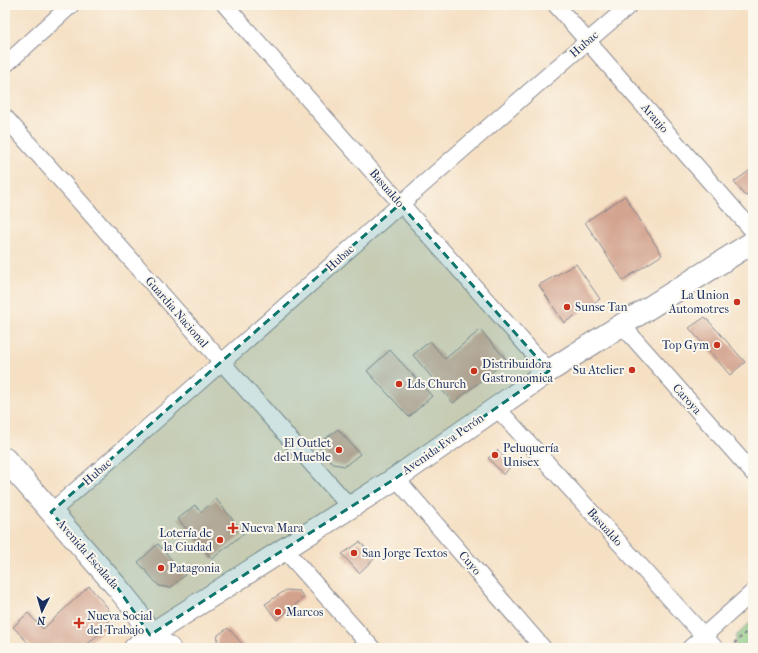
<svg xmlns="http://www.w3.org/2000/svg" width="758" height="653" viewBox="0 0 758 653" font-family="'IM FELL French Canon',serif">
  <style>
    .green { fill: #86c67d; stroke: #507a6e }
    .building { fill: #d2a28d }
    .lines { fill: none; stroke-linecap: round; stroke-linejoin: round }
    .minor-casing { stroke: #888891; stroke-width: 18 }
    .tertiary-casing { stroke: #888891; stroke-width: 22 }
    .secondary-casing { stroke: #888891; stroke-width: 24 }
    .path { stroke: #888891; stroke-width: 2.5; stroke-dasharray: 3 3; stroke-linecap: butt }
    .minor { stroke: #fff; stroke-width: 16 }
    .tertiary { stroke: #fff; stroke-width: 21 }
    .secondary { stroke: #fff; stroke-width: 22 }
    .marked { fill: #0f766e; fill-opacity: 0.2; stroke: #0f766e; stroke-width: 3; stroke-dasharray: 8 5; stroke-linejoin: round }
    .poi-dot { fill: #c8321e; stroke: #fbf7ec; stroke-width: 1.5 }
    .labels { text-anchor: middle; stroke-width: 4; stroke-linejoin: round; paint-order: stroke }
    .street-label { font-size: 12px; fill: #1b2f5e; stroke: #fbf7ec }
    .poi-label { font-size: 12px; fill: #1b2f5e; stroke: #fbf7ec; text-anchor: start }
  </style>
  <rect width="100%" height="100%" fill="#fbf7ec"/>
  <filter id="ink" filterUnits="userSpaceOnUse"><feTurbulence type="fractalNoise" baseFrequency=".025" numOctaves="2"/><feDisplacementMap in="SourceGraphic" scale="8" xChannelSelector="R" yChannelSelector="G"/><feConvolveMatrix kernelMatrix="1 2 1 2 8 2 1 2 1" color-interpolation-filters="sRGB"/></filter>
  <filter id="wash" filterUnits="userSpaceOnUse"><feTurbulence type="fractalNoise" baseFrequency=".012" numOctaves="4" result="noise"/><feDisplacementMap in="SourceGraphic" scale="16" xChannelSelector="R" yChannelSelector="G"/><feGaussianBlur stdDeviation="0.9" result="paint"/><feColorMatrix in="noise" values="0 0 0 0 0 0 0 0 0 0 0 0 0 0 0 0 0 1.4 0 .05"/><feComposite in="paint" operator="in"/></filter>
  <g filter="url(#wash)">
    <rect width="100%" height="100%" fill="#f5e0c4"/>
    <path class="green" d="M753,620V648H735L736,636Z"/>
    <g id="blocks">
      <path class="building" d="M753,168V195L751,197L744,195L734,182Z
        M625,196L662,255L623,280L585,222Z
        M576,264L600,299L564,323L539,285Z
        M705,317L745,362L730,375L689,328Z
        M480,330L507,360L453,403L413,355L430,341L445,359Z
        M390,350L432,396L409,417L367,371Z
        M338,429L360,454L345,466L333,464L317,445Z
        M498,450L511,465L504,475L488,458Z
        M216,499L244,533L212,559L178,519L195,505L201,512Z
        M360,542L375,558L359,573L342,554Z
        M158,544L185,575L170,588L159,586L138,562Z
        M89,586L108,608V626L83,648H33L13,627L28,613L43,629Z
        M286,590L299,591L304,597L277,620L265,604Z
        M228,628L246,648H216L218,635Z"/>
    </g>
  </g>
  <g filter="url(#ink)">
    <use href="#blocks" fill-opacity="0" stroke="#888891" stroke-width="1"/>
    <g class="lines">
      <g class="minor-casing">
        <path id="minor" d="M225,5L549,371
          M556,5L753,231
          M5,65L71,5
          M5,117L350,507
          M622,325L753,473
          M496,407L715,648
          M396,478L543,648
          M51,512C245,344 434,171 630,5
          M284,549L372,648
          M690,648L753,592"/>
      </g>
      <g class="tertiary-casing">
        <path id="tertiary" d="M150,635L170,648"/>
      </g>
      <g class="secondary-casing">
        <path id="secondary" d="M5,459L117,587L134,608L150,635
          M135,648L150,635L396,478L549,371L753,242"/>
      </g>
      <path class="path" d="M730,647L753,626"/>
      <use href="#minor" class="minor"/>
      <use href="#tertiary" class="tertiary"/>
      <use href="#secondary" class="secondary"/>
    </g>
  </g>
  <path class="marked" d="M400,204L549,371L396,478L150,635L117,587L51,512Z"/>
  <g class="poi-dot">
    <circle cx="737" cy="302" r="4"/>
    <circle cx="567" cy="307" r="4"/>
    <circle cx="717" cy="345" r="4"/>
    <circle cx="632" cy="370" r="4"/>
    <circle cx="474" cy="371" r="4"/>
    <circle cx="399" cy="384" r="4"/>
    <circle cx="339" cy="450" r="4"/>
    <circle cx="495" cy="455" r="4"/>
    <path d="M231 522h4v4h4v4h-4v4h-4v-4h-4v-4h4z"/>
    <circle cx="220" cy="540" r="4"/>
    <circle cx="354" cy="553" r="4"/>
    <circle cx="161" cy="568" r="4"/>
    <circle cx="278" cy="612" r="4"/>
    <path d="M77 617h4v4h4v4h-4v4h-4v-4h-4v-4h4z"/>
  </g>
  <g class="labels">
    <g class="street-label">
      <text transform="translate(584 44) rotate(-41)" y="4">Hubac</text>
      <text transform="translate(655 118) rotate(49)" y="4">Araujo</text>
      <text transform="translate(387 188) rotate(49)" y="4">Basualdo</text>
      <text transform="translate(340 258) rotate(-42)" y="4">Hubac</text>
      <text transform="translate(177 312) rotate(49)" y="4">Guardia Nacional</text>
      <text transform="translate(687 399) rotate(48)" y="4">Caroya</text>
      <text transform="translate(443 444) rotate(-35)" y="4">Avenida Eva Perón</text>
      <text transform="translate(97 472) rotate(-41)" y="4">Hubac</text>
      <text transform="translate(605 527) rotate(48)" y="4">Basualdo</text>
      <text transform="translate(88 554) rotate(49)" y="4">Avenida Escalada</text>
      <text transform="translate(470 563) rotate(49)" y="4">Cuyo</text>
    </g>
    <g class="poi-label">
      <text x="729" y="299" text-anchor="end">La Union<tspan x="729" dy="14">Automotres</tspan></text>
      <text x="575" y="311">Sunse Tan</text>
      <text x="709" y="349" text-anchor="end">Top Gym</text>
      <text x="482" y="368">Distribuidora<tspan x="482" dy="14">Gastronomica</tspan></text>
      <text x="624" y="374" text-anchor="end">Su Atelier</text>
      <text x="407" y="388">Lds Church</text>
      <text x="331" y="447" text-anchor="end">El Outlet<tspan x="331" dy="14">del Mueble</tspan></text>
      <text x="503" y="452">Peluquería<tspan x="503" dy="14">Unisex</tspan></text>
      <text x="241" y="532">Nueva Mara</text>
      <text x="212" y="537" text-anchor="end">Lotería de<tspan x="212" dy="14">la Ciudad</tspan></text>
      <text x="362" y="557">San Jorge Textos</text>
      <text x="169" y="572">Patagonia</text>
      <text x="286" y="616">Marcos</text>
      <text x="87" y="620">Nueva Social<tspan x="87" dy="14">del Trabajo</tspan></text>
    </g>
  </g>
  <rect width="758" height="653" fill="none" stroke="#fbf7ec" stroke-width="20"/>
  <g transform="translate(42 611) rotate(185)" stroke="#fbf7ec" stroke-width="3" paint-order="stroke">
  <path d="M0-3L7 15L0 10L-7 15Z" fill="#1b2f5e"/>
  <text y="-6" font-size="11" font-weight="bold" text-anchor="middle" fill="#1b2f5e">N</text>
  </g>
</svg>
